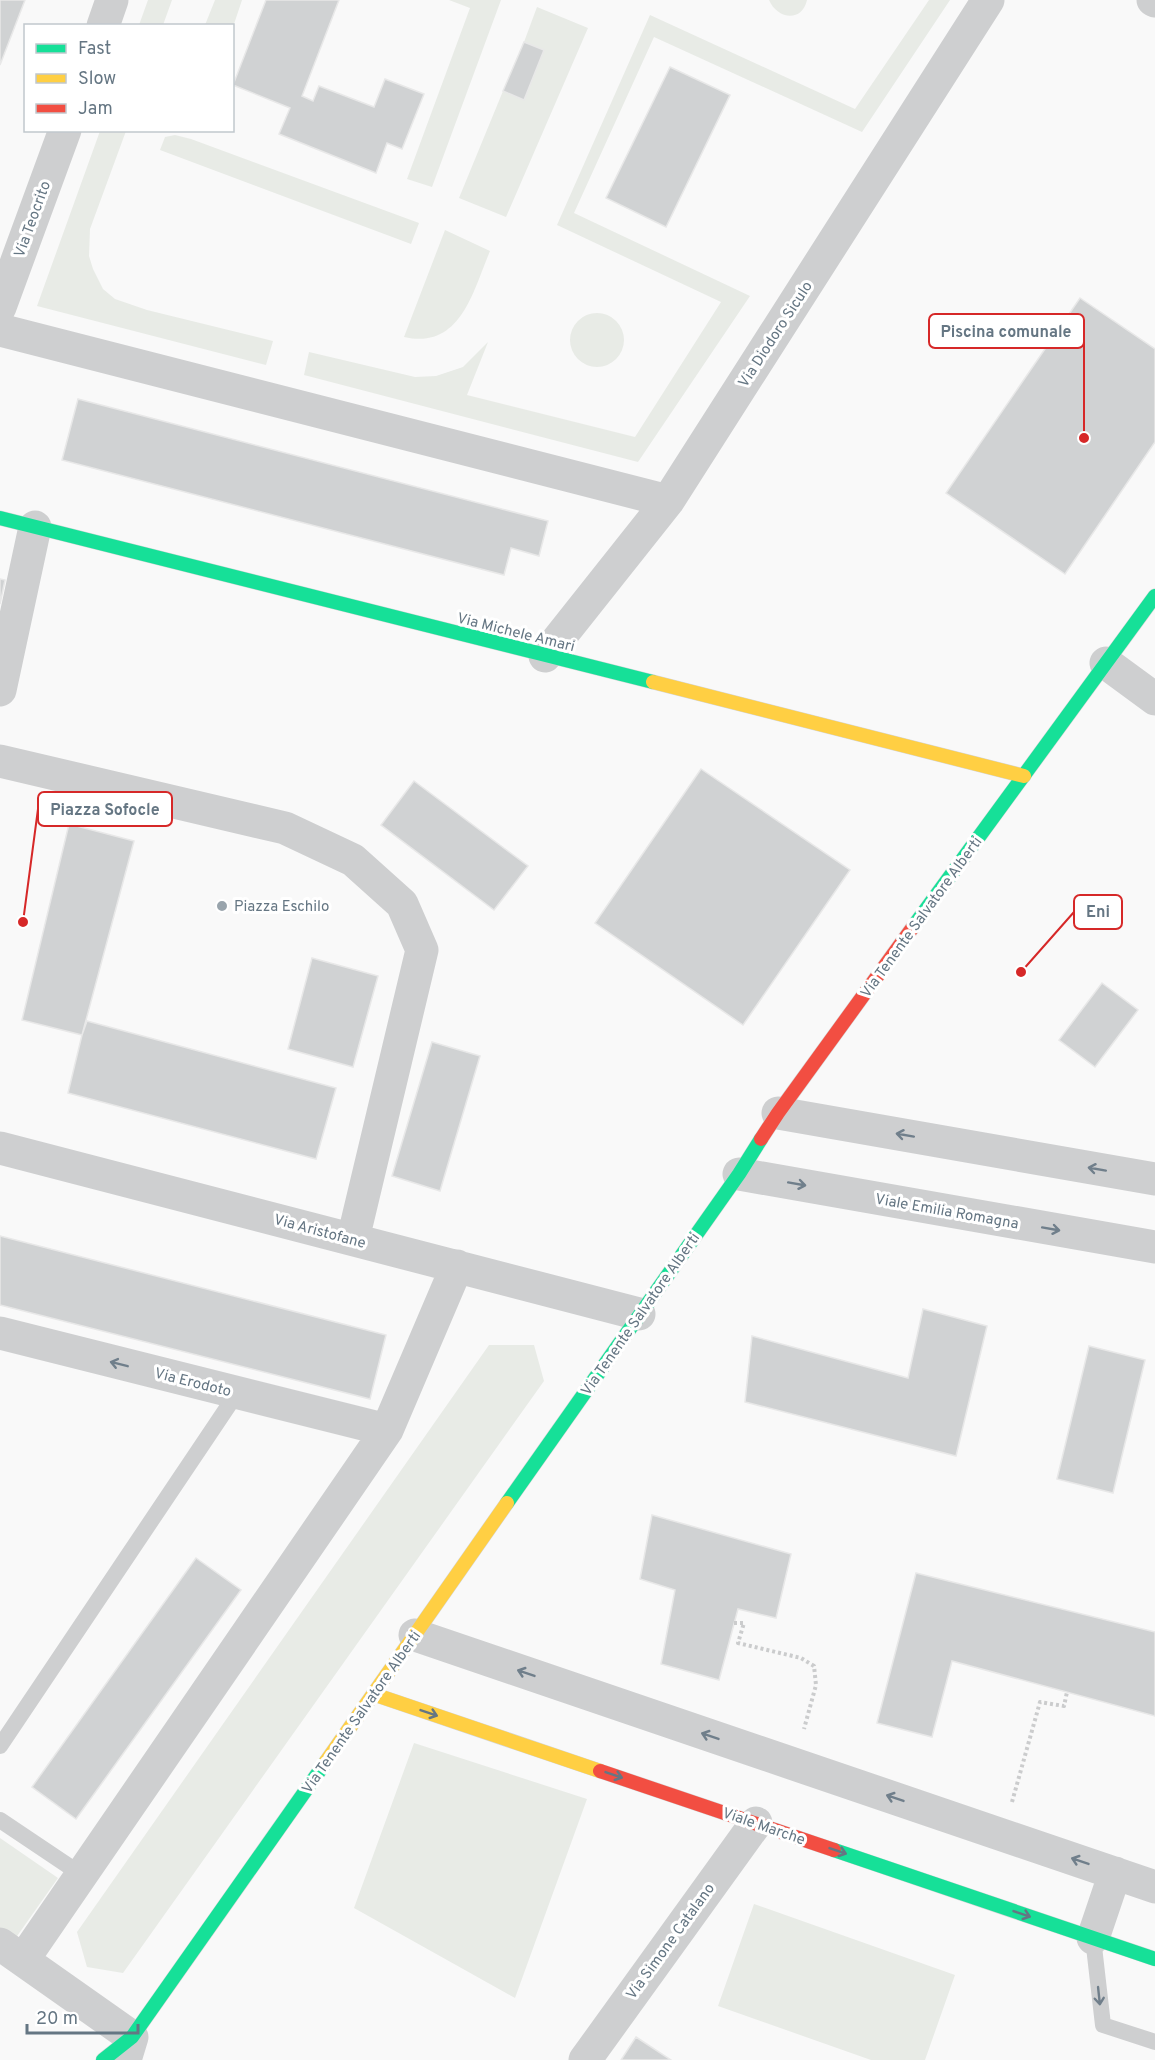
<svg xmlns="http://www.w3.org/2000/svg" width="1155" height="2060" viewBox="0 0 1155 2060" font-family="Overpass,sans-serif">
  <style>
    .green { fill: #e8ebe6 }
    .building { fill: #d0d2d3; stroke: #e8e8e8; stroke-width: 1.5 }
    .lines { fill: none; stroke-linecap: round; stroke-linejoin: round }
    .fast-casing { stroke: #d5d6d7; stroke-width: 15 }
    .slow-casing { stroke: #d5d6d7; stroke-width: 15 }
    .jam-casing { stroke: #d5d6d7; stroke-width: 15 }
    .path { stroke: #cbcccd; stroke-width: 4; stroke-dasharray: 3 3; stroke-linecap: butt }
    .lane { stroke: #cecfd0; stroke-width: 16 }
    .street { stroke: #cecfd0; stroke-width: 33 }
    .fast { stroke: #16e098; stroke-width: 14 }
    .slow { stroke: #ffcf43; stroke-width: 14 }
    .jam { stroke: #f24e42; stroke-width: 14 }
    .oneway { stroke: #707f8b }
    .oneway2 { stroke: #657683 }
    .poi-dot { fill: #99a4ac; stroke: #fff; stroke-width: 2 }
    .labels { text-anchor: middle; stroke-width: 6; stroke-linejoin: round; paint-order: stroke }
    .street-label { font-size: 15px; fill: #657683; stroke: #fff }
    .poi-label { font-size: 15px; fill: #657683; stroke: #fff; text-anchor: start }
    .leader { fill: none; stroke: #d62828; stroke-width: 2 }
    .callout-dot { fill: #d62828; stroke: #fff; stroke-width: 2 }
    .callout { fill: #fff; stroke: #d62828; stroke-width: 2 }
    .callout-label { font-size: 16px; text-anchor: middle; font-weight: bold; fill: #657683 }
  </style>
  <rect width="100%" height="100%" fill="#f9f9f9"/>
  <path class="green" d="M148,0H172L163,25H139Z
    M215,0H242L233,27L232,26L205,25Z
    M449,0H501L432,187L407,179L470,8Z
    M769,0H807C802,23 777,19 769,0Z
    M929,0H950L862,132L654,37L574,213L750,296L638,462L304,375L309,352L415,377L436,376L463,367L488,342L467,395L635,437L721,302L557,225L650,15L855,109Z
    M537,7L588,28L506,217L459,198L503,91L524,100L543,50L524,42Z
    M100,131H126L90,229L89,256L93,269L103,289L115,299L147,310L273,341L266,365L37,306Z
    M175,135L191,139L419,223L411,244L160,150L165,137Z
    M445,230L490,251C473,291 461,350 404,337Z
    M570 340a27 27 0 1 1 54 0a27 27 0 1 1-54 0Z
    M489,1345H534L544,1381L123,1973L87,1967L77,1932Z
    M414,1743L587,1799L515,1998L354,1908Z
    M0,1838L58,1878L15,1939L0,1928Z
    M754,1904L955,1975L925,2060H871L718,2006Z"/>
  <path class="building" d="M0,0H25L0,65Z
    M266,0H339L302,96L313,101L319,86L374,107L385,79L424,94L402,149L387,143L376,173L279,134L290,108L233,85Z
    M524,42L544,50L524,100L503,91Z
    M670,67L730,95L666,227L606,198Z
    M1080,298L1155,349V442L1065,574L946,493Z
    M78,399L548,521L539,556L511,548L504,575L62,460Z
    M0,579L5,580L0,604Z
    M701,769L850,870L743,1025L595,923Z
    M414,781L528,866L494,910L381,825Z
    M69,824L134,841L82,1035L22,1020Z
    M312,958L378,976L353,1067L288,1049Z
    M1102,983L1138,1010L1095,1067L1059,1040Z
    M87,1021L336,1088L316,1159L68,1093L82,1035Z
    M432,1042L480,1056L440,1191L392,1176Z
    M0,1236L386,1335L370,1399L0,1305Z
    M923,1309L987,1326L956,1456L745,1402L752,1336L908,1378Z
    M1089,1346L1145,1360L1113,1493L1057,1479Z
    M652,1515L791,1554L776,1618L738,1609L719,1680L661,1664L675,1590L640,1579Z
    M196,1558L241,1590L76,1819L32,1787Z
    M916,1573L1155,1632V1716L952,1661L932,1737L877,1723Z
    M636,2037L671,2060H621Z"/>
  <g class="lines">
    <g class="fast-casing">
      <path id="fast" d="M0,518L653,682
        M913,927L1155,596
        M507,1503L739,1174L761,1139
        M834,1850L1155,1959
        M103,2060L132,2037L325,1763"/>
    </g>
    <g class="slow-casing">
      <path id="slow" d="M653,682L1024,776
        M373,1694L600,1771
        M325,1763L507,1503"/>
    </g>
    <g class="jam-casing">
      <path id="jam" d="M761,1139L778,1113L913,927
        M600,1771L834,1850"/>
    </g>
    <path class="path" d="M734,1623H744L738,1643L801,1658L814,1666L816,1685L804,1729
      M1012,1802L1040,1702L1064,1706L1067,1692"/>
    <path class="lane" d="M0,1746L237,1393
      M0,1820L82,1875
      M1093,1938L1103,2025L1155,2042"/>
    <path class="street" d="M1153,0L1155,1
      M103,26L112,0
      M0,307L65,130
      M0,330L668,501
      M545,656L668,501L988,0
      M1106,663L1155,699
      M0,690L35,527
      M0,761L285,828L353,860L402,904L422,950L353,1239
      M778,1113L1155,1179
      M0,1148L639,1314
      M739,1174L1155,1247
      M0,1333L387,1430
      M415,1635L1155,1887
      M1093,1938L1115,1873
      M0,1944L132,2037L125,2060
      M23,1960L387,1430L457,1266
      M585,2060L756,1823"/>
    <use href="#fast" class="fast"/>
    <use href="#slow" class="slow"/>
    <use href="#jam" class="jam"/>
  </g>
  <defs><path id="oneway-shaft" d="M-6 0H5M1.5-3L5.5 0L1.5 3" fill="none" stroke-width="1.6" stroke-linecap="round" stroke-linejoin="round" transform="scale(1.5)"/></defs>
  <g class="oneway">
    <use href="#oneway-shaft" transform="translate(905 1135) rotate(-170)"/>
    <use href="#oneway-shaft" transform="translate(1097 1169) rotate(-170)"/>
    <use href="#oneway-shaft" transform="translate(797 1184) rotate(10)"/>
    <use href="#oneway-shaft" transform="translate(1051 1229) rotate(10)"/>
    <use href="#oneway-shaft" transform="translate(119 1364) rotate(-166)"/>
    <use href="#oneway-shaft" transform="translate(526 1673) rotate(-161)"/>
    <use href="#oneway-shaft" transform="translate(710 1736) rotate(-161)"/>
    <use href="#oneway-shaft" transform="translate(895 1798) rotate(-161)"/>
    <use href="#oneway-shaft" transform="translate(1080 1861) rotate(-161)"/>
    <use href="#oneway-shaft" transform="translate(1099 1996) rotate(84)"/>
  </g>
  <g class="oneway2">
    <use href="#oneway-shaft" transform="translate(429 1713) rotate(19)"/>
    <use href="#oneway-shaft" transform="translate(614 1775) rotate(19)"/>
    <use href="#oneway-shaft" transform="translate(838 1851) rotate(19)"/>
    <use href="#oneway-shaft" transform="translate(1022 1914) rotate(19)"/>
  </g>
  <circle class="poi-dot" cx="222" cy="906" r="6"/>
  <g class="labels">
    <g class="street-label">
      <text transform="translate(32 219) rotate(-70)" y="5">Via Teocrito</text>
      <text transform="translate(775 334) rotate(-57)" y="5">Via Diodoro Siculo</text>
      <text transform="translate(516 632) rotate(14)" y="5">Via Michele Amari</text>
      <text transform="translate(921 917) rotate(-54)" y="5">Via Tenente Salvatore Alberti</text>
      <text transform="translate(947 1211) rotate(10)" y="5">Viale Emilia Romagna</text>
      <text transform="translate(320 1231) rotate(15)" y="5">Via Aristofane</text>
      <text transform="translate(640 1314) rotate(-55)" y="5">Via Tenente Salvatore Alberti</text>
      <text transform="translate(193 1382) rotate(14)" y="5">Via Erodoto</text>
      <text transform="translate(361 1712) rotate(-55)" y="5">Via Tenente Salvatore Alberti</text>
      <text transform="translate(764 1826) rotate(19)" y="5">Viale Marche</text>
      <text transform="translate(670 1941) rotate(-54)" y="5">Via Simone Catalano</text>
    </g>
    <g class="poi-label">
      <text x="234" y="911">Piazza Eschilo</text>
    </g>
  </g>
  <path class="leader" d="M1084 438L1084 331M23 922L38 809M1021 972L1074 912"/>
  <g class="callout-dot">
    <circle cx="1084" cy="438" r="6"/>
    <circle cx="23" cy="922" r="6"/>
    <circle cx="1021" cy="972" r="6"/>
  </g>
  <g class="callout">
    <rect x="929" y="314" width="155" height="34" rx="6"/>
    <rect x="38" y="792" width="134" height="34" rx="6"/>
    <rect x="1074" y="895" width="48" height="34" rx="6"/>
  </g>
  <g class="callout-label">
    <text x="1006" y="337">Piscina comunale</text>
    <text x="105" y="815">Piazza Sofocle</text>
    <text x="1098" y="917">Eni</text>
  </g>
  <rect x="24" y="24" width="210" height="108" fill="#ffffff" stroke="#c1c8cd" stroke-width="1.5"/>
  <rect x="36" y="44" width="30" height="9" fill="#16e098" stroke="#c1c8cd" stroke-width="1.5"/>
  <text x="78" y="54" font-size="18" fill="#657683">Fast</text>
  <rect x="36" y="74" width="30" height="9" fill="#ffcf43" stroke="#c1c8cd" stroke-width="1.5"/>
  <text x="78" y="84" font-size="18" fill="#657683">Slow</text>
  <rect x="36" y="104" width="30" height="9" fill="#f24e42" stroke="#c1c8cd" stroke-width="1.5"/>
  <text x="78" y="114" font-size="18" fill="#657683">Jam</text>
  <path d="M27 2024v9h111v-9" fill="none" stroke="#657683" stroke-width="3"/>
  <text x="36" y="2024" font-size="18" fill="#657683" stroke="#ffffff" stroke-width="4.5" paint-order="stroke">20 m</text>
</svg>
